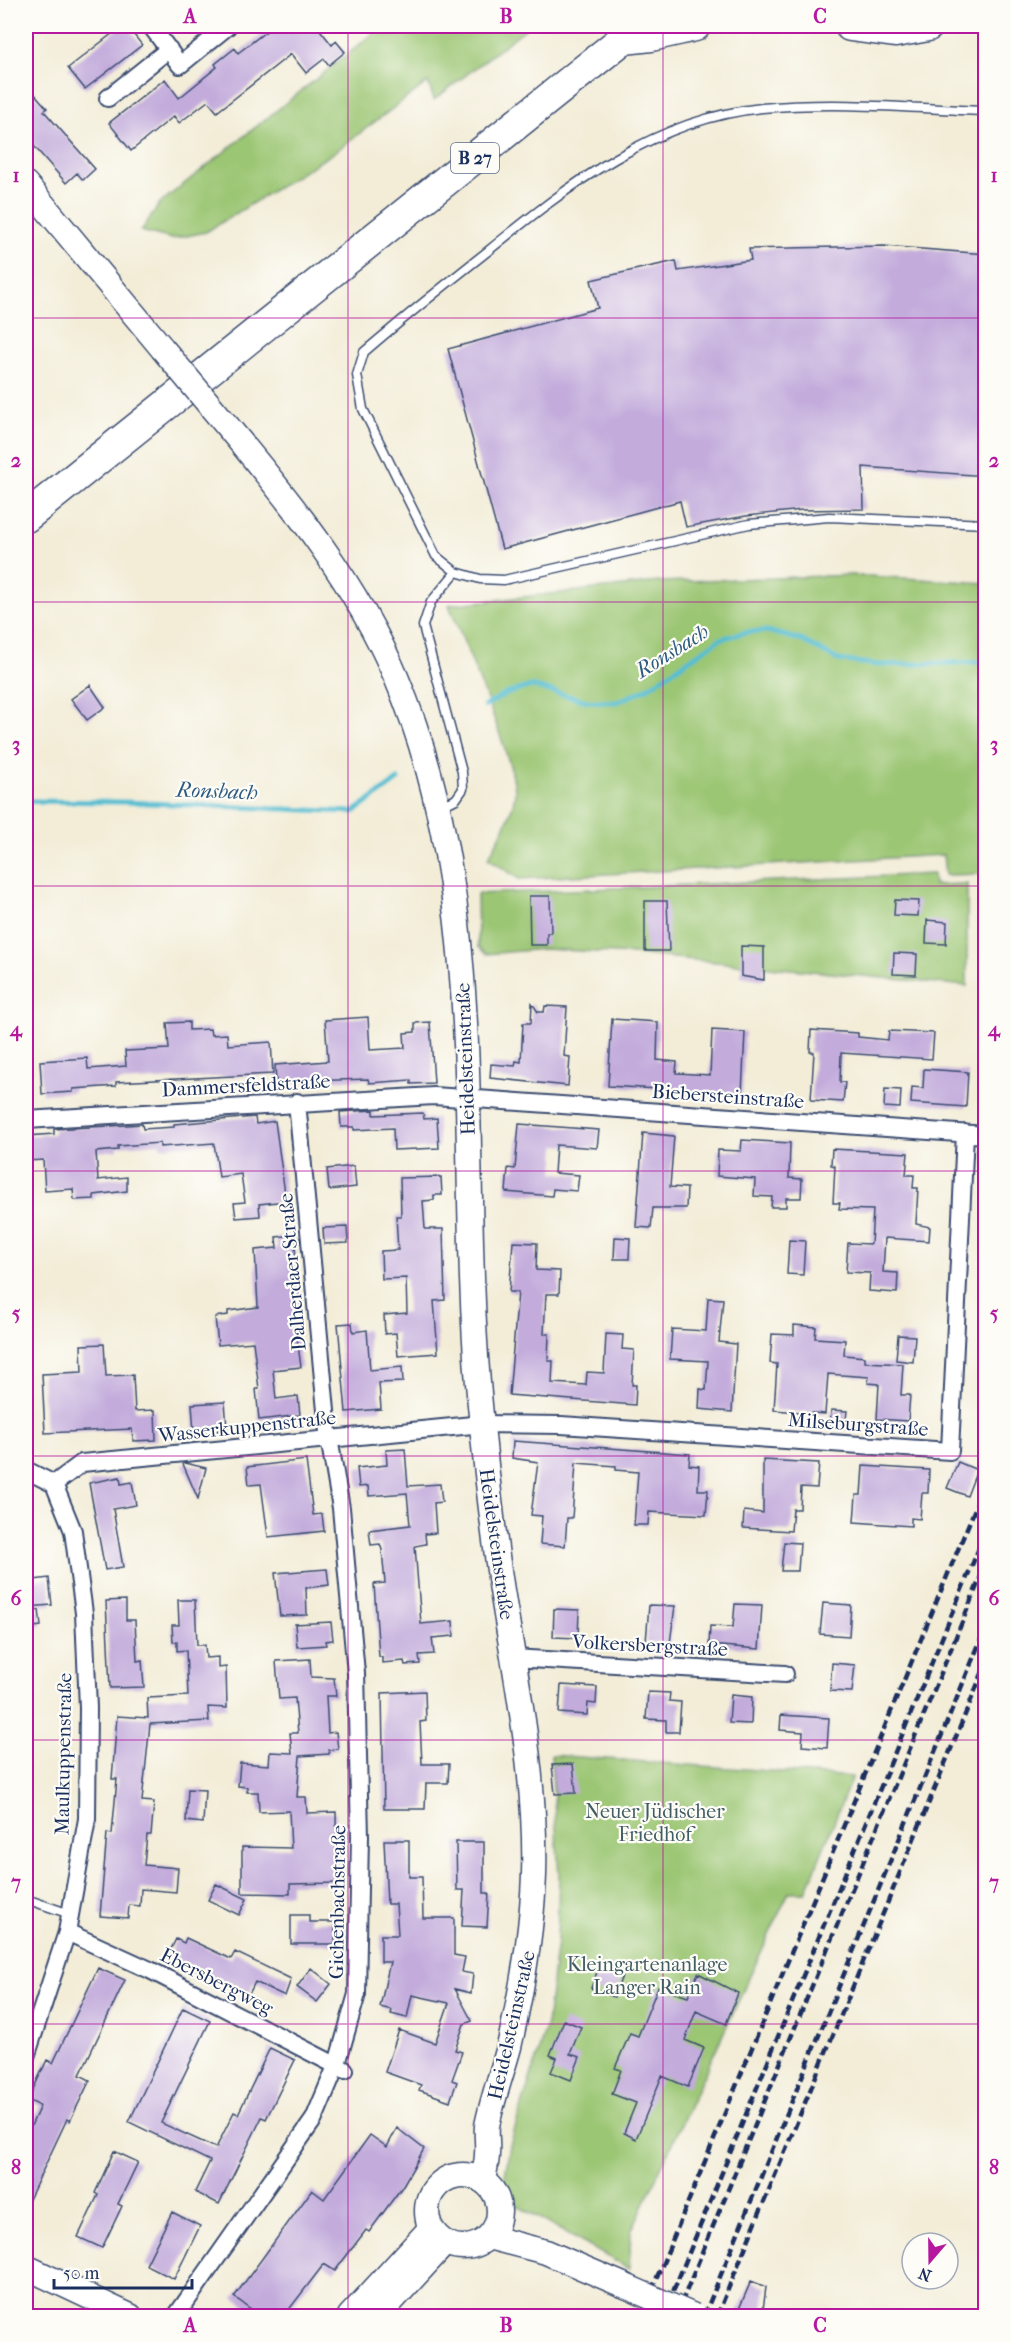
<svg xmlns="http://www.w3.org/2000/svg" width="1011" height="2342" viewBox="0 0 1011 2342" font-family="'IM FELL French Canon',serif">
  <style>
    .green { fill: #9bc673; stroke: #5b7a68; stroke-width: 1.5 }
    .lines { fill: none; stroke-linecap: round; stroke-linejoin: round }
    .stream { stroke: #55bed2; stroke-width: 5 }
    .building { fill: #c3acdc }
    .lane-casing { stroke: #3b4c70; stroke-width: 11 }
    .street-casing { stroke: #3b4c70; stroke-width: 20 }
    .secondary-casing { stroke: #3b4c70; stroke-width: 27 }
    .highway-casing { stroke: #3b4c70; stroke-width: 33 }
    .lane { stroke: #fff; stroke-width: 8 }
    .street { stroke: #fff; stroke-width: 16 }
    .secondary { stroke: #fff; stroke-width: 24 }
    .highway { stroke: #fff; stroke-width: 30 }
    .rail { stroke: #1b2f5e; stroke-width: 4.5; stroke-dasharray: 9 4.5; stroke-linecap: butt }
    .secondary-bridge-casing { stroke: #3b4c70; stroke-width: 27; stroke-linecap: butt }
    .secondary-bridge { stroke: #fff; stroke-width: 24 }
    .grid { fill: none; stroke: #b5179e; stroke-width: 1.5; stroke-opacity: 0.55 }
    .labels { text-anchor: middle; stroke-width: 4.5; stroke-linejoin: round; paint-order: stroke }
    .shield { fill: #fdfcf7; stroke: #5f6c8c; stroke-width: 1.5 }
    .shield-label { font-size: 18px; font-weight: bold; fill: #1b2f5e }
    .street-label { font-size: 20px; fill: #1b2f5e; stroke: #fdfcf7 }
    .park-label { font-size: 20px; fill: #415c64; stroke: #fdfcf7 }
    .water-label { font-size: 21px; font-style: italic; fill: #2c5a81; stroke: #fdfcf7 }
    .neatline { fill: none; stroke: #b5179e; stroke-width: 2 }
    .grid-label { font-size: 20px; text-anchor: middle; font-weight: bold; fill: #b5179e }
  </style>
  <rect width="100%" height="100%" fill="#fdfcf7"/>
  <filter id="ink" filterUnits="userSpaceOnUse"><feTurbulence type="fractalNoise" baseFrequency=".0167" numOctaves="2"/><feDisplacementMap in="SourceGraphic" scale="12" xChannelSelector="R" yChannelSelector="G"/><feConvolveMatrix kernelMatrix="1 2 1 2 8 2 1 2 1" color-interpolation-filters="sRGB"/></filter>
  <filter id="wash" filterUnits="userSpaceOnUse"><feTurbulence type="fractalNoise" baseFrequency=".008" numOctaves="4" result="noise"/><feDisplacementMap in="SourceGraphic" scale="24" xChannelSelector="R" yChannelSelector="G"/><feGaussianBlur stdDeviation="1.35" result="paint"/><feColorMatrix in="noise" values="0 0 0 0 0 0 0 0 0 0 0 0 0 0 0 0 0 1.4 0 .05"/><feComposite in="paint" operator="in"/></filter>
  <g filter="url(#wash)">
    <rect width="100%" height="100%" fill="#f3edd8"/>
    <path class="green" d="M383,26H529L434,100L428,82L332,154L206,232L172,239L141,231L160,203Z
      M853,575L985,583V874L945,875L943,855L519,879L488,858C499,839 511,818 515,795C518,767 462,639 449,605L659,582Z
      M933,874L934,885L967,884V986L633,954L544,949L486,954L478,947L477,894Z
      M551,1755L852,1777L806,1892H789L631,2232L629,2269L516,2205L506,2198L503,2188L510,2145L547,2024L557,1940L559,1875Z"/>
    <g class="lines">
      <path class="stream" d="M485,706L506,694L531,686L587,701L617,702L646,689L720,639L747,632L767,631L801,640L838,660L879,665L986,662
        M26,801L125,802L354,812L398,780"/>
    </g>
    <g id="blocks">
      <path class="building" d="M122,26H127L142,45L85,89L68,68Z
        M273,26H317L332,45L336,41L345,52L329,65L324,59L306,73L291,54L217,112L208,101L179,123L174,116L131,151L109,123L165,79L179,98L217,67L215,64L235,48L238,53Z
        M26,84L47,108L44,111L95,169L83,180L77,173L66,183L26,137Z
        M884,246L986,254V476L863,467L864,509L802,510L746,516L686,527L680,501L502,549L448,349L598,308L591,280L634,270L676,261L678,271L751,260L749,249Z
        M90,685L105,707L87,720L71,699Z
        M529,896H550L551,933H547V945H530Z
        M895,900L919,901L918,916L894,915Z
        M645,901H667L669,951H645Z
        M927,920L947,922L946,944L926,943Z
        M741,946L764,947V980L741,976Z
        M894,953L917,954L916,975L893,974Z
        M532,1003L538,1012H544L545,1006L567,1007L564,1056L570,1057L568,1086L490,1078L491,1064L515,1066L516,1061L521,1062L523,1023H531Z
        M368,1017L370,1050L405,1048L404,1033L415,1032V1023L430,1022L434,1083L411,1084V1080L369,1083L368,1079L276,1082L275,1065L328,1061L325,1020Z
        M612,1019L658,1022L657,1060L677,1062L676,1073L710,1075L712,1030L745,1032L742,1094L608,1086Z
        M189,1022V1030L210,1029L211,1035L227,1034L228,1045L271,1042L273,1074L116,1082V1086L73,1089V1092L42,1094L40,1061L87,1058L88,1069L126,1066L125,1051L169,1049L167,1023Z
        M811,1030L858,1033V1037L888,1040L889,1031L934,1033L932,1059L841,1053L840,1082H845L843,1102L811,1100L814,1052H810Z
        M924,1069L968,1072L966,1107L911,1103L912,1087L923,1088Z
        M885,1089L901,1090L900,1108L884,1107Z
        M374,1110V1115L423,1113L424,1119L437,1118L439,1148L394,1150L393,1128L354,1130V1127H341L340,1112Z
        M255,1117L256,1124L275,1121L286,1201L259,1204L260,1216L236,1218L234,1203L245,1202L241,1174L219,1177L214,1143L160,1147V1143L118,1146V1150L96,1152L98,1180L127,1177V1191L94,1195V1199L74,1200L73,1189L45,1191L43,1160L26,1161V1136L54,1134V1129L128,1125L142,1124L143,1129L174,1127V1124Z
        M519,1124L599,1130L597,1148L556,1145L554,1173L579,1175L577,1191L553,1189L552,1196L506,1192L508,1168L515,1169Z
        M643,1133L674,1136L670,1187L687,1188L686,1208H653L651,1228L636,1227Z
        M742,1140L790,1143L789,1178L802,1179L801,1198H786V1207H771L772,1197L754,1196L755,1179L717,1176L718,1150L741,1151Z
        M832,1149L908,1153L906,1175H914L913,1188H918L916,1224L930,1227L929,1241L885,1238L883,1272L898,1273L897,1293L869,1291L870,1273L846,1272L848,1243L871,1244L873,1210L839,1209L840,1203H833L835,1166L831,1165Z
        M354,1166L356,1187L329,1190L327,1169Z
        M441,1177L442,1195H434V1200L423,1201L425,1229H443L445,1300L434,1301L438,1353L398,1356L396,1333L385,1334L384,1315L407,1313L406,1278L382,1279L381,1251L398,1250L396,1216H401L400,1178Z
        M347,1227L348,1243L324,1244L323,1228Z
        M294,1235L301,1315L294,1316L301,1367L273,1370L276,1399L298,1396L300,1415L259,1420L256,1389H259L253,1342L218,1345L215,1317L228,1315V1311L258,1307L255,1250L277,1248L276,1237Z
        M615,1237L630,1238L629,1259H614Z
        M789,1240L805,1241L803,1275L787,1274Z
        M513,1242L537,1243L536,1270L560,1271L559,1294H546L544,1334H549L548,1361H553L552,1383L586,1385L587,1372L604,1373L606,1334L623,1335L622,1349L634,1350L632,1385H636L635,1405L509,1395L518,1292H509Z
        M708,1298L723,1299L719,1342L736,1344L732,1412L699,1409L700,1389L706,1390L708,1361L670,1359L672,1329L706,1331Z
        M352,1323L353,1332L367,1330L370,1370L402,1367L403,1382L379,1383L381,1409L346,1412L338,1324Z
        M794,1325L816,1327L815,1338L845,1340L844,1355L865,1357V1362L903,1364L901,1395H910L908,1421L877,1419L879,1384L868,1383L869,1377L828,1374L825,1414L774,1410L777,1364L770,1363L772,1334L794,1335Z
        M898,1335L915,1336L913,1362L896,1360Z
        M104,1344L106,1376L133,1375L135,1411L155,1410L156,1440L133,1441L132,1429L45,1433L42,1374L82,1372L81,1345Z
        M225,1402L227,1427H218V1431L194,1433L192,1404Z
        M831,1410L847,1411L845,1428L830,1427Z
        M513,1441L690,1454L689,1465L699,1466L698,1490H708L706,1515L649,1512L648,1525H634L638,1472L616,1470V1466L576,1463L572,1518H567L565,1546L540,1544L542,1516L531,1515L538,1462L512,1458Z
        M405,1449L408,1486L440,1484L442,1502L434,1503L436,1533L425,1534L426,1544L415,1546L421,1624L453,1621L454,1636L432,1638L434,1654L419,1655L420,1664L405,1665L404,1661L382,1663V1657H379L374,1584L385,1583L382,1550L380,1544L371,1545L369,1530L410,1525L407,1493L369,1496L368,1486L359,1487L357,1468L387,1465L386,1450Z
        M306,1460L313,1515L322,1514L324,1531L268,1537L261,1484L249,1485L247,1467Z
        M763,1460L819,1463L817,1488L801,1487L800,1509H793L791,1531L743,1528L744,1511L763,1513Z
        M958,1462L977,1470L967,1496L947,1488Z
        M185,1463L206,1468L198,1499L183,1464Z
        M863,1466L929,1470L928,1493H922L920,1519L911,1518V1526L854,1522L856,1495H861Z
        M120,1477L121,1484L132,1482L136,1505L113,1509L123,1567L105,1570L89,1483Z
        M784,1542L800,1543L798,1571H781Z
        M327,1569L329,1585L306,1588L307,1615L280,1616L275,1573Z
        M49,1578L52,1605L27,1607L26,1581Z
        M126,1600V1620H135L137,1661L142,1660L144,1687L110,1688L106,1601Z
        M178,1600H195L197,1645H205L206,1658L218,1657V1668L226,1667L227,1708L208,1707L209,1721L150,1724L142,1801L154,1802L151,1835H147L144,1865L178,1868L176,1892L141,1889L140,1906L129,1905L128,1918L100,1916L107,1833L112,1834L117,1779H112L117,1716L148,1718L147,1698L188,1696L186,1650L177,1651V1642H173L172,1625H179Z
        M823,1603L851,1605L849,1636L820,1634Z
        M735,1604L762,1605L759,1649L709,1645L710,1626L733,1627Z
        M649,1605L675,1606L670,1643L646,1642Z
        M554,1609L579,1610L578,1638L553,1637Z
        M39,1610L41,1626L26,1628V1612Z
        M331,1622L333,1640L325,1641L326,1645L297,1647L295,1624Z
        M310,1659L311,1677L334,1678L336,1696H326L328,1733L336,1732L338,1749L329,1750V1754L300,1756L297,1797H306L307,1813L336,1812L337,1883L290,1884V1894L242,1893V1847L291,1848L289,1811L259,1812L258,1792H247V1787L238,1786L240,1763L269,1765L270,1752L292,1753L290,1733H298L295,1698L279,1699L276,1661Z
        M832,1663L855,1665L852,1692L830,1691Z
        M561,1685L597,1687L596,1704L588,1703L587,1715L559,1713Z
        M425,1691L426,1721L420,1722L422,1764H449L448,1783H426L425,1809H384L382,1693Z
        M648,1692L670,1693L669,1701L681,1702L679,1732H666V1720L646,1719Z
        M731,1695L752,1697L751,1724L729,1723Z
        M781,1715L829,1718L827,1748L802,1746L803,1732L780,1730Z
        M573,1764L576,1793L555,1794L552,1765Z
        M188,1789L205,1790L203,1823L186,1821Z
        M384,1840H409V1877H422L423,1918H454V1955L465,1957L462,1972L473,1974L471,1993L455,1989L472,2021L464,2024L455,2050L462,2052L452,2080L457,2082L450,2101L419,2090L421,2085L385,2072L399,2030L435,2043L449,2003L412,1995L407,2018L391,2014L392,2010L380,2007L390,1962H381V1935H398L396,1904H387Z
        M456,1842H484V1893H489L487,1927L462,1926L464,1890H457Z
        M216,1884L247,1899L239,1915L208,1900Z
        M291,1915H309V1922H335V1944H291Z
        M186,1938L231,1959L235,1952L291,1979L285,1996L255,1982L249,1994L176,1959L178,1955L170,1951L176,1939L184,1943Z
        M599,1967L622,1976L614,1997L591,1988Z
        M98,1968L125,1980L80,2075L90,2080L70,2121L67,2119L26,2206V2137L40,2106L28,2100L47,2060L53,2063Z
        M311,1968L331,1984L317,2002L297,1987Z
        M698,1973L738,1993L726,2024L696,2011L685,2040L704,2048L688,2087L662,2076L636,2139L624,2133L636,2103L612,2094L621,2070L615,2068L630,2033L638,2036L658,1987L688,1997Z
        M183,2008L210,2021L161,2123L216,2148L234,2112L238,2114L270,2048L295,2060L266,2119L262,2117L219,2204L195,2192L210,2161L129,2122Z
        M564,2020L581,2027L570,2054L580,2057L571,2080L551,2072L557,2058L550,2055Z
        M397,2128L424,2149L402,2187L369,2232L366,2230L335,2271L324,2264L284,2316H261L234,2297L312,2190L324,2199L370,2135L387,2147Z
        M114,2151L138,2162L118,2204L122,2206L102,2248L78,2237L98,2195L95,2193Z
        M172,2212L200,2226L174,2279L146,2265Z
        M751,2281L766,2287L763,2310L758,2316H736Z"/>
    </g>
  </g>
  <g filter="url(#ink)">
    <use href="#blocks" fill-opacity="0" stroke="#3b4c70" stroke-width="1.5"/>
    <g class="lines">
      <g class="lane-casing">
        <path id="lane" d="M986,111C912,108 836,101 762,108C654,119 569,185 488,251C446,284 405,317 364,352L357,375L363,409L436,556L456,572L480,579L504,580L749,524L829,517L986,524
          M438,808L456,799L463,789L462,772L423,626L431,602L456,572
          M26,1899L70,1914"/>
      </g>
      <g class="street-casing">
        <path id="street" d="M151,26L180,65L228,26
          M108,98L169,49
          M26,1120L434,1096L986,1135
          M26,1470L54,1484
          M54,1484L82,1463L483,1424L561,1425L950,1451L965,1133
          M513,1658L785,1674
          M67,1932L150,1970L345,2070
          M26,2057L67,1932L87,1819L88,1708L84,1613L73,1531L54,1484
          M176,2316L314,2119L337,2064L357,1994L360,1836L356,1673L341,1508L328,1432L297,1102"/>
      </g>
      <g class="secondary-casing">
        <path id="secondary" d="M26,184L162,348
          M228,427C293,505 356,583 396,677C491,900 458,1148 478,1383C484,1450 491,1517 501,1584C516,1679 537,1778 534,1875C532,1933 522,1990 509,2047C502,2073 492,2100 487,2126C486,2135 488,2144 487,2154C487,2163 484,2172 483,2181
          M427 2211a36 36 0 1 1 72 0a36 36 0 1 1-72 0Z
          M488,2237L546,2252L623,2285
          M26,2267L130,2316
          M350,2316L431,2228
          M378,2316L445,2243"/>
      </g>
      <g class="highway-casing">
        <path id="highway" d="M850,26L895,32L928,26
          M624,39L651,36L695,26
          M26,517L639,26"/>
      </g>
      <use href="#lane" class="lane"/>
      <use href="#street" class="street"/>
      <use href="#secondary" class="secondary"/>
      <use href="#highway" class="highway"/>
      <path class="rail" d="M641,2316L986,1482
        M663,2316L986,1531
        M676,2316L986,1564
        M704,2316L986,1627
        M717,2316L986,1664"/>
      <g class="secondary-bridge-casing">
        <path id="secondary-bridge" d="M162,348L228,427
          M623,2285L694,2316"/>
      </g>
      <use href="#secondary-bridge" class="secondary-bridge"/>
    </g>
  </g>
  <path class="grid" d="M348,26V2316M663,26V2316M26,318H986M26,602H986M26,886H986M26,1171H986M26,1456H986M26,1740H986M26,2024H986"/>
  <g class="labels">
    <rect class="shield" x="451" y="143" width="48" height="30" rx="4.5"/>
    <g class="shield-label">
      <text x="475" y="164">B 27</text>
    </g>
    <g class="street-label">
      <text transform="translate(465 1059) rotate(-92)" y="7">Heidelsteinstraße</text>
      <text transform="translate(246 1085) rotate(-3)" y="7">Dammersfeldstraße</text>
      <text transform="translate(728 1096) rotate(4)" y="7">Biebersteinstraße</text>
      <text transform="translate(292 1272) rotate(-95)" y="7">Dalherdaer Straße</text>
      <text transform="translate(858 1424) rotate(4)" y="7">Milseburgstraße</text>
      <text transform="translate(247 1426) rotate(-6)" y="7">Wasserkuppenstraße</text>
      <text transform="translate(497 1544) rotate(82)" y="7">Heidelsteinstraße</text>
      <text transform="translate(650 1645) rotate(3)" y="7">Volkersbergstraße</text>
      <text transform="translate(63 1754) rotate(-89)" y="7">Maulkuppenstraße</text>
      <text transform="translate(337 1902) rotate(-89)" y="7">Gichenbachstraße</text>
      <text transform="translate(217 1981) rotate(27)" y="7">Ebersbergweg</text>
      <text transform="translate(511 2025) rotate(-77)" y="7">Heidelsteinstraße</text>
    </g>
    <g class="park-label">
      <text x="655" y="1818">Neuer Jüdischer<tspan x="655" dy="23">Friedhof</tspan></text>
      <text x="647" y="1971">Kleingartenanlage<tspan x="647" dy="23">Langer Rain</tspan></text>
    </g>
    <g class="water-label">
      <text transform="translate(672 651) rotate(-32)" y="7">Ronsbach</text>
      <text transform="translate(217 791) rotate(2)" y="7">Ronsbach</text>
    </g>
  </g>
  <rect width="1011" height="2342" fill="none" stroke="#fdfcf7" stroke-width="66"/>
  <g transform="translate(930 2261) rotate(200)"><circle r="28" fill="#fdfcf7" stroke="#a3aaba" stroke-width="1.5"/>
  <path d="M0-4.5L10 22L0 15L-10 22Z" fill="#b5179e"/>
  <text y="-9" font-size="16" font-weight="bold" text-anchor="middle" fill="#1b2f5e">N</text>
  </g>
  <path d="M54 2279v9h138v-9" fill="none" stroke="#1b2f5e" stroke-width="3"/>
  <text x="63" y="2279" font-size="18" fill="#1b2f5e" stroke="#fdfcf7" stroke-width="4.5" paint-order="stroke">50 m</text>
  <rect x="33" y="33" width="945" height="2276" class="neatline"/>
  <g class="grid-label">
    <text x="190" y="23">A</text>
    <text x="506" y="23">B</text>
    <text x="820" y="23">C</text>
    <text x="16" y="182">1</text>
    <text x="994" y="182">1</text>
    <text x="16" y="467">2</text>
    <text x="994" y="467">2</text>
    <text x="16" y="751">3</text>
    <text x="994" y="751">3</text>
    <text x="16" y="1036">4</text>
    <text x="994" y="1036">4</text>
    <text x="16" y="1320">5</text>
    <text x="994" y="1320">5</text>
    <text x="16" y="1605">6</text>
    <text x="994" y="1605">6</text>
    <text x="16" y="1889">7</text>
    <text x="994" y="1889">7</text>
    <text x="16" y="2174">8</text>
    <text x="994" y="2174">8</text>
    <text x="190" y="2332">A</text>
    <text x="506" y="2332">B</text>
    <text x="820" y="2332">C</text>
  </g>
</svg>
